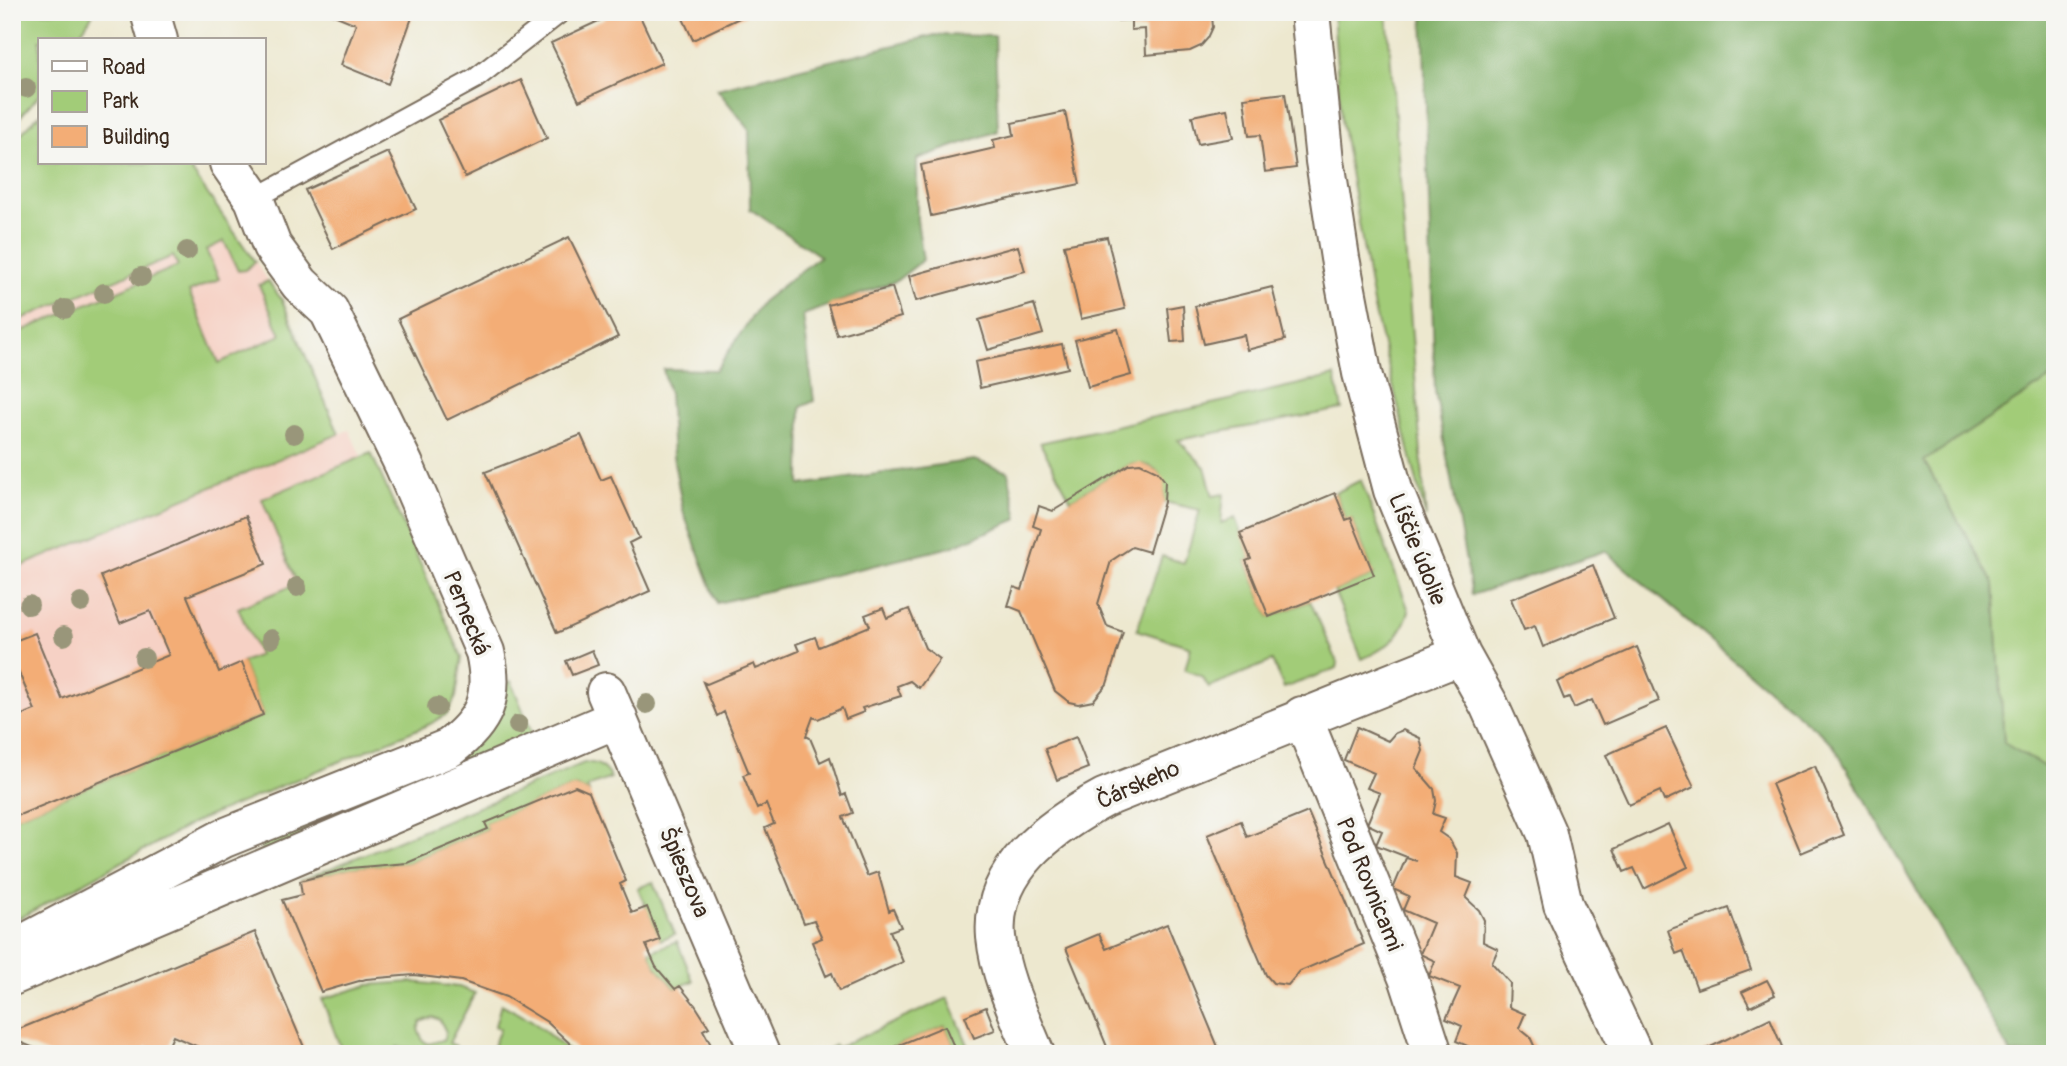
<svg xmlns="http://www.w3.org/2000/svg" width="2067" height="1066" viewBox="0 0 2067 1066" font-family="Pangolin,sans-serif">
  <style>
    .built { fill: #f6d1c5 }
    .green { fill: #a2cc78; stroke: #6e7b4b; stroke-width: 2; fill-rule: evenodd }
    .forest { fill: #81b068; stroke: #5e6d43; stroke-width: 2 }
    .building { fill: #f3ad76 }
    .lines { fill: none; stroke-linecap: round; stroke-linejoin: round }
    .service-casing { stroke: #796c5c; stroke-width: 23 }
    .minor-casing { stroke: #796c5c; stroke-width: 42 }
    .service { stroke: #fff; stroke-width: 19 }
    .minor { stroke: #fff; stroke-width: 38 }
    .tree { fill: #99967a }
    .labels { text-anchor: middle; stroke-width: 7; stroke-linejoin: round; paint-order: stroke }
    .street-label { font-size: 23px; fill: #3b2a1e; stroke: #f6f6f2 }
  </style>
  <rect width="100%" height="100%" fill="#f6f6f2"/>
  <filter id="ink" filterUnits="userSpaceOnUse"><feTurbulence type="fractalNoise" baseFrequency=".0143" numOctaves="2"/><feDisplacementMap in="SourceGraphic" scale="14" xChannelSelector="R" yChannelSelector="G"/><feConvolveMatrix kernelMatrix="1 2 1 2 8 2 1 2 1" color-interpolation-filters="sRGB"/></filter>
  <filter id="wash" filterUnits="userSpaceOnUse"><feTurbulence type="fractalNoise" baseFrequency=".00686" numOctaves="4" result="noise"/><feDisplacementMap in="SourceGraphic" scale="28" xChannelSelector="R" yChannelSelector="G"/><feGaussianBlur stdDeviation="1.57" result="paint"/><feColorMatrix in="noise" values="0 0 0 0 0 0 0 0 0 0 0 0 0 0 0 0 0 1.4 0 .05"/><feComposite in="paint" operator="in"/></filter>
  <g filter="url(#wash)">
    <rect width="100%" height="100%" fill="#ede8cf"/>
    <path class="built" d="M12,155L40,163H186L282,300L339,434L349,430L461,674L12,862Z"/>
    <path class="green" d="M12,12H94L76,40H40V94L12,126V62L17,60L12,46Z
      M1333,12H1387L1426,518L1374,309L1341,120Z
      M40,114V163H186L255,262L245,270L238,271L224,241L206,250L219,279L189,292L219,363L281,335L259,285L268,281L282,300L339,434L12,570V335L178,266L173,256L12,323V143Z
      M2055,375V773L2004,744L1994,584L1924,461Z
      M1335,376L1342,409L1178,440L1205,467L1213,496L1224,494L1221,523L1235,518L1251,559L1246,561L1269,617L1310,601L1338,663L1337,668L1284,688L1272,661L1209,687L1201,676L1185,670L1191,647L1137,630L1162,556L1184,563L1200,510L1164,502C1165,476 1159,462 1130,464L1071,500L1040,443Z
      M371,453L462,657L456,697L447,714L430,724L197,821L12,922V818L263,715L242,662L259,655L238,608L297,584L262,499Z
      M1361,480L1409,611C1401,638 1387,648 1362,659L1334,591L1374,575L1352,519L1346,520L1335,493Z
      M511,681L535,741L264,856L257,837L460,754L502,685Z
      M584,763C598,762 603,766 611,778L587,787L589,792L575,786L486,823L488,829L407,863L350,868L300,881Z
      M653,882L675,934L660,940L638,888Z
      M677,941L693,981L675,989L656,967L649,952Z
      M412,982L459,987L475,993L449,1043L456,1046L452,1054H423V1049L397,1047L396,1052L343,1054L322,999L369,985ZM433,1017L440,1020L446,1032L443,1040L429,1044L423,1041L418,1029L421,1022Z
      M948,998L971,1052L957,1054L945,1026L877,1054H827L828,1049L835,1045L837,1048Z
      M501,1004L531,1020L572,1054H490L500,1029L495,1026Z"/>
    <path class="forest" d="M1423,12H2055V375L1924,461L1994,584L2004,743L2055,773V1054H2011L1832,743L1605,551L1472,595L1435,391Z
      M935,35L995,36L998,131L917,159V220L923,260L896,281L803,315L814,401L801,407L800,485L974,460L1008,472L1018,519L951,547L717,603L683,511L673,456L669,394L663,369L716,370L762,302L820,256L750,209L749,129L717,89Z"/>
    <g id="blocks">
      <path class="building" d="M327,12H414L388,84L341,65L356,24Z
        M618,12H638L662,63L579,101L551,43Z
        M680,12H752L693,40Z
        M1107,12H1241V14L1212,16L1213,27L1208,38L1201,46L1190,51L1146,55L1145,29L1131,30V20L1107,21Z
        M521,80L547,138L465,177L438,120Z
        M1285,93L1296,168L1265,172L1260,135L1249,136L1244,98Z
        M1227,109L1233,138L1198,144L1192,116Z
        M1065,112L1080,184L931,216L921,165L995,148L993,140L1014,135L1012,123Z
        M388,152L416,209L333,249L305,190Z
        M569,237L618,337L447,420L398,319Z
        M1107,237L1125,309L1081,319L1064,245Z
        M1018,246L1025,271L916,301L909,276Z
        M892,287L901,317L837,335L828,305Z
        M1272,287L1285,340L1247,350L1244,335L1204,344L1195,306Z
        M1034,304L1043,334L988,350L979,320Z
        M1183,305L1185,341L1171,342L1167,308Z
        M1118,329L1131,375L1088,387L1075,340Z
        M1062,344L1068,368L980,388L975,362Z
        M581,435L601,480L611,476L639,538L629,543L650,591L557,633L485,472Z
        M1140,463L1157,471L1165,481L1164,502L1149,552L1132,547L1111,561L1098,604L1107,626L1123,632L1107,684L1093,701L1078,704L1069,702L1055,691L1021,611L1008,606L1014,587L1022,590L1041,529L1033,526L1039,506L1053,511L1130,464Z
        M1335,493L1346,520L1351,518L1374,575L1269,617L1246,561L1251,559L1240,533Z
        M246,516L266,564L187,596L219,672L242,662L263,715L12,818V719L35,710L12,657V642L35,633L62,699L169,655L150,611L120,623L101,576Z
        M1593,565L1614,618L1543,647L1535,626L1524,630L1511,599Z
        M883,608L887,618L909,609L925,648L940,659L919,688L910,681L897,686L901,696L862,708L864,712L846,719L842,708L818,719L813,717L806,736L810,738L820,762L830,757L842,796L846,794L853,813L843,817L867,876L878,872L889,911L893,909L901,927L890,931L903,962L839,991L832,973L826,976L812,942L822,938L814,920L804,923L765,828L774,824L766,804L757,809L743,775L749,773L724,712L717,716L703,682L707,684L754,664L756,669L799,651L796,644L815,637L819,647L870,626L865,615Z
        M1637,647L1659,701L1603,725L1592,700L1574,708L1569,697L1564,699L1557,682Z
        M592,650L598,665L572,675L566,661Z
        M1357,727L1388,741L1395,733L1403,730L1420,738L1423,751L1416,768L1434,789L1436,801L1433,814L1445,818L1439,832L1449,839L1457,853L1456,877L1472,883L1466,898L1479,910L1484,920L1483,942L1498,949L1492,963L1510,983L1509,1007L1525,1014L1519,1028L1530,1037L1538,1054H1486L1456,1041L1462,1026L1446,1019L1460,988L1429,976L1435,961L1420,954L1433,923L1403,910L1409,896L1393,889L1406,858L1417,861L1376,845L1382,831L1367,824L1380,793L1367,788L1374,773L1344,760Z
        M1666,728L1694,787L1664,801L1660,791L1629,805L1606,755Z
        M1076,737L1088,768L1057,780L1045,749Z
        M1815,766L1844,835L1801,853L1772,784Z
        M575,786L589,792L626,881L620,884L632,913L647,907L660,940L646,945L656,967L675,989L680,986L695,1005L709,1027L703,1030L716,1054H581L547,1022L506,997L461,981L414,975L366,979L321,992L282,900L302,895L300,881L350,868L407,863L488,829L485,823Z
        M1308,812L1364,944L1300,971L1288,985L1273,983L1266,975L1207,835L1241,821L1247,837Z
        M1668,824L1688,867L1644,889L1634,868L1624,872L1614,849Z
        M1729,908L1751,970L1697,989L1683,951L1676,954L1668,930Z
        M1167,924L1221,1054H1110L1066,948L1099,934L1106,949Z
        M255,932L307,1054H215L173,1036L165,1054L146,1046L143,1054H49L12,1039V1032Z
        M1767,980L1775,995L1750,1007L1742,992Z
        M986,1007L995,1030L974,1038L965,1016Z
        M1770,1018L1785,1054H1701L1700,1052Z
        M945,1026L957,1054H877Z"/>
    </g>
  </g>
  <g filter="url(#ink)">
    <use href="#blocks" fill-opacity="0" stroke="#796c5c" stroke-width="2"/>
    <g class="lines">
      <g class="service-casing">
        <path id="service" d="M254,199L475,79L561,12"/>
      </g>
      <g class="minor-casing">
        <path id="minor" d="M150,12L158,40
          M1310,12L1325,161L1340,258L1362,373L1393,490L1461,655L1489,705L1547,834L1563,904L1633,1054
          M606,692L760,1054
          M1302,716L1409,980L1433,1054
          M12,950L224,838L449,748C485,721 495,697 485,652L404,465L329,311L300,284L272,246L254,199L229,163
          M12,976L618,718
          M1035,1054C1020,1017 1000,977 996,937C990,869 1052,826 1104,798L1461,655"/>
      </g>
      <use href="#service" class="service"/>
      <use href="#minor" class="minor"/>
    </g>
    <g class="tree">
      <circle cx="26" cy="88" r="10"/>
      <circle cx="187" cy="251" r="10"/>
      <circle cx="141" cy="277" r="10"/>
      <circle cx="104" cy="293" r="10"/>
      <circle cx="65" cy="309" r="10"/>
      <circle cx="294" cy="434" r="10"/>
      <circle cx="297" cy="587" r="10"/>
      <circle cx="81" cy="603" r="10"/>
      <circle cx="29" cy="605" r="10"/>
      <circle cx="64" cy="636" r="10"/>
      <circle cx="271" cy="639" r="10"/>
      <circle cx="144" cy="658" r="10"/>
      <circle cx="647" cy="704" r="10"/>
      <circle cx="437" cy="707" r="10"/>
      <circle cx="518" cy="725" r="10"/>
    </g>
  </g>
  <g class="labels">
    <g class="street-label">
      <text transform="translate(1418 549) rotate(68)" y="8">Líščie údolie</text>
      <text transform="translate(467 613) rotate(68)" y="8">Pernecká</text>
      <text transform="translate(1138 784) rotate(-24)" y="8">Čárskeho</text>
      <text transform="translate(685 872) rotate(67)" y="8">Špieszova</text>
      <text transform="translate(1370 884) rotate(68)" y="8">Pod Rovnicami</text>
    </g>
  </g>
  <rect width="2067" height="1066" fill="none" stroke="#f6f6f2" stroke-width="42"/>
  <rect x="38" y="38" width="228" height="126" fill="#f6f6f2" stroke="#aba49d" stroke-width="2"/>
  <rect x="52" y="61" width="35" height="10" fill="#ffffff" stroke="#aba49d" stroke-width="2"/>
  <text x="102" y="74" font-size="21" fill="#3b2a1e">Road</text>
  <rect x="52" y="91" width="35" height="21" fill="#a2cc78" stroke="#aba49d" stroke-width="2"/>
  <text x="102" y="108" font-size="21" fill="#3b2a1e">Park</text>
  <rect x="52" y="126" width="35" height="21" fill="#f3ad76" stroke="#aba49d" stroke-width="2"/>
  <text x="102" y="144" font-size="21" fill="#3b2a1e">Building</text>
</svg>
